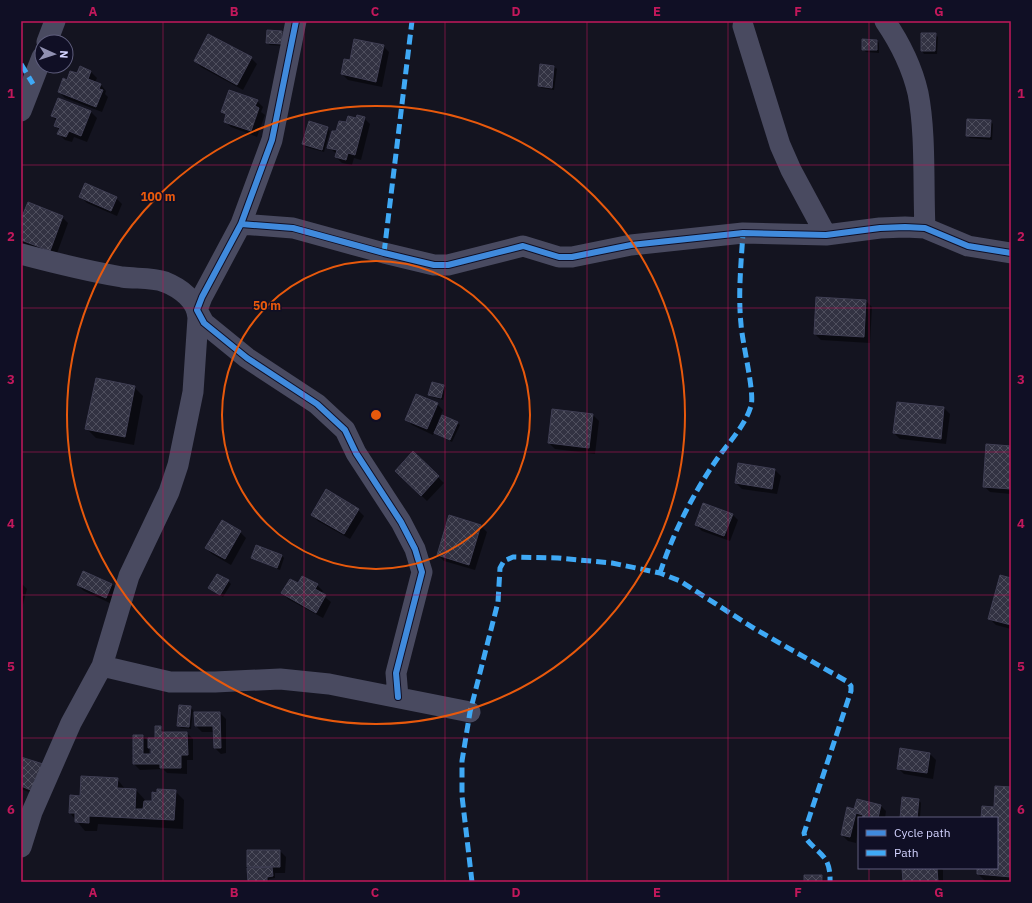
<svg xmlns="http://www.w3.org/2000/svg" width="1032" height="903" viewBox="0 0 1032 903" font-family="'IBM Plex Sans',sans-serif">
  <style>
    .shadow { fill: #0007; fill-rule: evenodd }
    .building { fill: url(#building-cross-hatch); stroke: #3f3e53 }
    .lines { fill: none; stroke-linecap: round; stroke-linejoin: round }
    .minor { stroke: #494a60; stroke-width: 21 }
    .quiet { stroke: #3fa9f5; stroke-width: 5; stroke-dasharray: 10 5; stroke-linecap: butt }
    .cycleway-casing { stroke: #100f25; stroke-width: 8 }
    .cycleway { stroke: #408adc; stroke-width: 6 }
    .grid { fill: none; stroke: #c2185b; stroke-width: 1; stroke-opacity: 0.55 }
    .ring { fill: none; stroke: #e8590c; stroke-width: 2 }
    .centre { fill: #e8590c; stroke: #100f25; stroke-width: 2 }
    .ring-label { font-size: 12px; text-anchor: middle; font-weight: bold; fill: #e8590c; stroke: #100f25; stroke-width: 3; stroke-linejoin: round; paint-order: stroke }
    .neatline { fill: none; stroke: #c2185b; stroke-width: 1.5 }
    .grid-label { font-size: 13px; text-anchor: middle; font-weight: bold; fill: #c2185b }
  </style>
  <defs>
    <pattern id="building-cross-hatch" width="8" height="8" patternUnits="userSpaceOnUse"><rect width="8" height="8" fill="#323242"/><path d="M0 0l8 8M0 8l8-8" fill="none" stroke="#4f4f5e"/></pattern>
  </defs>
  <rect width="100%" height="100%" fill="#141420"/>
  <path class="shadow" d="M282,32L285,35L284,46L270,45L267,43Z
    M935,34L938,37L937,54H924L922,51Z
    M876,40L879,43V53L866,52L863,49Z
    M383,46L389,52L382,87L348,80L342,74Z
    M251,58L257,64L243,90L201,67L195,61Z
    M541,65L554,67L557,69L554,90L542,88L539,86Z
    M91,72L97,78L95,82L101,85L106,91L105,94L108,97L102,112L65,98L59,92L78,75Z
    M257,101L263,107L261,112L265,115L257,137L231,127L225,121L227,116L222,112Z
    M91,112L97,118L87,142L74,137L72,142L65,140L59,134L60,130L55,126L57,121L52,116Z
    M364,118L370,124L361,160L354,158L352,165L342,163L336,157L337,154L328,147L337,133L347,124Z
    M990,121L993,124L992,140L970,138L967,136Z
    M327,128L330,131L324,152L306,147L304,144Z
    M81,197L116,198L122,204L117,216L87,203Z
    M62,217L68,223L56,256L21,242V222Z
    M866,301L872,307L870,343L821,340L815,334Z
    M443,386L446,388L443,400L432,397L430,394Z
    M134,387L143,396L134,445L96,438L86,428Z
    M898,403L944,408L950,414L946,444L900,439L894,433Z
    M437,404L443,410L438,421L457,423L460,425L452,442L438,435L434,431L433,435L412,425L406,419Z
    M593,415L599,421L595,454L555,449L549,443Z
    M1011,447V494L990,492L984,486Z
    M413,453L444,483L427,501L396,471Z
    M775,470L781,476L777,494L742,489L736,483Z
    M358,510L364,516L350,539L318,521L312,515Z
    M732,514L738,520L730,541L702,531L696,525Z
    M449,516L481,526L487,532L475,570L444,561L438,555Z
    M222,521L240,532L246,538L231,565L212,554L206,548Z
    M281,555L284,558L280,570L252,558Z
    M1011,579V629L996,625L990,619Z
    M228,581L231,584L223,597L212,590Z
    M21,583L27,589L21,612Z
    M112,584L118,590L112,604L84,591L78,585Z
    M298,584L317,585L323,591L321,594L331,602L323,618L288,599L283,593Z
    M190,707L193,710L191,729L181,728L178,726Z
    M220,713L226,719V753L221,754L215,748L214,732H202L196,726Z
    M160,727L166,733H187L193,739V760H187V774L167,773L163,769L140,770L134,764L143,736L149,742L156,739ZM149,748L152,751V755H149Z
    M930,754L936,760L933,779L904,774L898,768Z
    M21,758L39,796L21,789Z
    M117,779L126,790H136L145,800V802H153L175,791L184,800L183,829L98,824L97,831H85L70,813L81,797Z
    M1011,788V882H986L978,874V868H997V818H982L995,808Z
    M919,800L921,803L920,818H902Z
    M880,805L886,811L885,818H859L856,843L848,841L842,835L855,810Z
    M280,851L286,857L285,873H275V878L269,879V882H249L250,869L248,867Z
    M903,868H941L943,870V882H904Z
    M822,876L824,882H805Z"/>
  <path class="building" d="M267,30L282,31V44L266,43Z
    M921,33H936L935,51H921Z
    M208,34L252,57L237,85L194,61Z
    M354,39L384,45L376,82L341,74L344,59L350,60Z
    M862,39L877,40V50H862Z
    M540,64L554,66L552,88L538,86Z
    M80,66L91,71L88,79L101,84L99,89L103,90L96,107L58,92L63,78L67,80L70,71L77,73Z
    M229,90L258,100L255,106L259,108L251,131L224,122L226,114L221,112Z
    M58,98L91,111L81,136L69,131L66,137L57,134L60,128L54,126L57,118L51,116Z
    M357,115L365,117L355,155L348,153L346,160L335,157L337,150L327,148L332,131H336L339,121L346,122L348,116L356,118Z
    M967,119L991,120L990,137L966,136Z
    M309,121L328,127L322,150L302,144Z
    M85,183L117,197L111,211L79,197Z
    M28,202L63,216L50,251L21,240V219Z
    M816,297L866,300L864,337L814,334Z
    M96,378L135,386L125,437L85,429Z
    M432,382L444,385L441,398L428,395Z
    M416,394L438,403L427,429L405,420Z
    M897,402L944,407L941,439L893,433Z
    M552,409L593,414L589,448L548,443Z
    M442,415L458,422L450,440L434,433Z
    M986,444L1011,446V489L983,487Z
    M413,451L439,476L421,496L395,471Z
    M738,463L775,469L772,489L735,483Z
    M326,489L359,509L344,534L311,515Z
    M703,503L733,514L724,536L695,525Z
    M449,515L481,525L469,565L437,555Z
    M222,520L241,531L225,559L205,548Z
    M256,545L282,555L277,568L251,558Z
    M83,571L112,584L106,598L77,585Z
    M217,574L229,580L220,595L208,588Z
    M1000,575L1011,578V625L988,619Z
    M302,576L318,584L315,589L326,595L316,613L281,593L290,579L298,583Z
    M179,705L191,706L189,727L177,726Z
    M194,712H220L221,748H214L213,726H195Z
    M155,726H161V732H187L188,755H181V768H160V764H133V735H143V754H151V748H148V738H155Z
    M900,748L930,753L927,773L897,769Z
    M21,757L43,764L33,791L21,786Z
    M81,776L118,778L117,788L136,789L135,809H143L144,801H152V792L157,793V789L176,790L174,820L89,816V823L75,822V813H69L70,795L80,796Z
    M995,786L1011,787V877L977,874V868H997V818H981L982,806L994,807Z
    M902,797L919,799L917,818H900Z
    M857,799L881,805L878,818H862L863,815L856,813L850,837L841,835L847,807L854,809Z
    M247,850H280V867H247Z
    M272,867L273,876L267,877V882H248L247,868Z
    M902,868H937L938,882H903Z
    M804,875H822V882H804Z"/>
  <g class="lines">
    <path class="minor" d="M296,21L272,140L241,224L202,297L197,310L204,323L247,358L317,404L345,430L356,453L401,522L415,549L422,572L396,673L398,697
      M885,21C900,43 912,67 918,93C926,133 923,186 925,228
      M743,26L780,145L791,170L826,235
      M47,42L55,21
      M21,111L42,57
      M241,224L293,228L384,253L434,265H448L523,246L559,257H572L631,245L743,233L826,235L880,228L905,227L925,228L968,246L1011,253
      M21,254C55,263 88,271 122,277C136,279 151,277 165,282C180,288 197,300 198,318L193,392L178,465L169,492L129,576L102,666L71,723L32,812L21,847
      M102,666L170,682H215L280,679L329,684L470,712"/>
    <path class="quiet" d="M21,64L33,84
      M384,253L412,21
      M660,573C673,533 693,494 717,459C729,442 745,426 751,406C755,393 742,342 741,324C738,294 741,264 743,233
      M472,882L462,796V761L470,712L498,602L500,568L504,561L513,557L558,558L612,563L660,573L680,581L755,629L848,682L851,686V691L804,833L805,837C818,855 831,854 830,882"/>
    <g class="cycleway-casing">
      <path id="cycleway" d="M296,21L272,140L241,224L202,297L197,310L204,323L247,358L317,404L345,430L356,453L401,522L415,549L422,572L396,673L398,697
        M241,224L293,228L384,253L434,265H448L523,246L559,257H572L631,245L743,233L826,235L880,228L905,227L925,228L968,246L1011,253"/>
    </g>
    <use href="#cycleway" class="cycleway"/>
  </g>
  <path class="grid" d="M163,21V882M304,21V882M445,21V882M587,21V882M728,21V882M869,21V818M21,165H1011M21,308H1011M21,452H1011M21,595H1011M21,738H1011M869,868V882"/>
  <g class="ring">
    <circle cx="376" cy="415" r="154"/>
    <circle cx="376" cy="415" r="309"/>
  </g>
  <circle cx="376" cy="415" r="6" class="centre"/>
  <g class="ring-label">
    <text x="158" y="201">100 m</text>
    <text x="267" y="310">50 m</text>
  </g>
  <rect width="1032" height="903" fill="none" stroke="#100f25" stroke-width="44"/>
  <rect x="858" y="817" width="140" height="52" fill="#100f25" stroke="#5e5d7c"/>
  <rect x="866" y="830" width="20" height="6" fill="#408adc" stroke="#5e5d7c"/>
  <text x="894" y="837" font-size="12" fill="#d3d3ff">Cycle path</text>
  <rect x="866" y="850" width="20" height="6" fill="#3fa9f5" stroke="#5e5d7c"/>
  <text x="894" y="857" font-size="12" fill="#d3d3ff">Path</text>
  <g transform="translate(54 54) rotate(93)"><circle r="19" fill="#100f25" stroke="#5e5d7c"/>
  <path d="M0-3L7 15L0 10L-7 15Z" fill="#9090b1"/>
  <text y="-6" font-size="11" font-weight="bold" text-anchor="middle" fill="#d3d3ff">N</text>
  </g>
  <rect x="22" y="22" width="988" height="859" class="neatline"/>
  <g class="grid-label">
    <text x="93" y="16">A</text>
    <text x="234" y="16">B</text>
    <text x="375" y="16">C</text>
    <text x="516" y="16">D</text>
    <text x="657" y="16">E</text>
    <text x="798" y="16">F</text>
    <text x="939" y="16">G</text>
    <text x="11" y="98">1</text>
    <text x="1021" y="98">1</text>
    <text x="11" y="241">2</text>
    <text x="1021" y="241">2</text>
    <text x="11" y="384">3</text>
    <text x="1021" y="384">3</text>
    <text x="11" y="528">4</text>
    <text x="1021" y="528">4</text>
    <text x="11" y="671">5</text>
    <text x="1021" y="671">5</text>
    <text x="11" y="814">6</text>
    <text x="1021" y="814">6</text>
    <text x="93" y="897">A</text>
    <text x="234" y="897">B</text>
    <text x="375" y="897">C</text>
    <text x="516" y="897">D</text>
    <text x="657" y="897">E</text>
    <text x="798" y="897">F</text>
    <text x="939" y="897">G</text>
  </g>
</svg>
